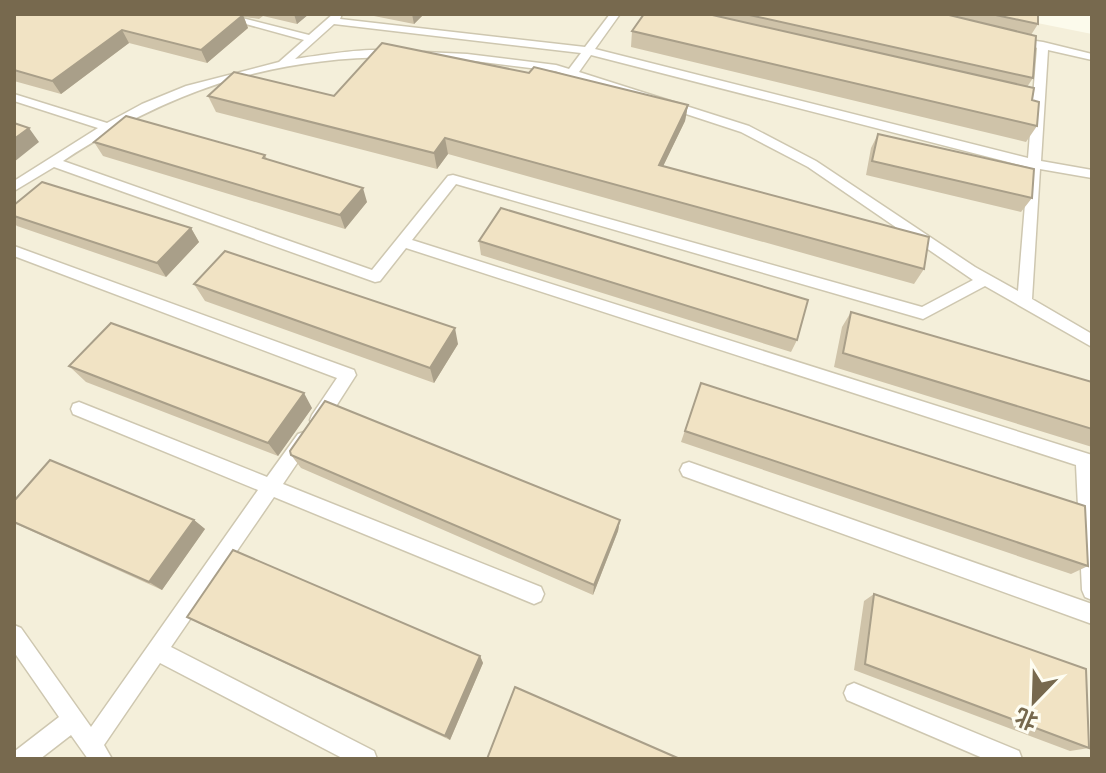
<svg xmlns="http://www.w3.org/2000/svg" width="1106" height="773" viewBox="0 0 1106 773" font-family="Cabin,'Noto Sans SC',sans-serif">
  <style>
    .residential { fill: #f4efda }
    .lines { fill: none; stroke-linecap: round; stroke-linejoin: round }
    .service-casing { stroke: #cec7b0; stroke-width: 3 }
    .service { fill: #fff; fill-rule: evenodd }
    .wall { fill: #cfc3a9 }
    .shaded-wall { fill: #a99f89 }
    .building { fill: #f1e3c4; stroke: #a99f89; stroke-width: 2 }
  </style>
  <rect width="100%" height="100%" fill="#fcfbec"/>
  <path class="residential" d="M14,14H992L1092,34V759H14Z"/>
  <g class="lines">
    <g class="service-casing">
      <path id="service" d="M209,14H226L309,35L333,14H342L340,19L585,47L610,14H620L595,49L1028,158L1037,48L1031,44L1036,41L1043,42L1092,54V60L1048,50L1041,161L1092,170V178L1040,169L1032,299L1092,334V347L985,286L923,319L456,184L412,240L1092,455V600L1085,597L1082,590L1076,465L406,248L380,281L375,282L54,167L14,191V181L98,128L14,101V94L107,123L142,104L186,86L279,62L304,40ZM334,24L581,53L569,69L556,65L467,54L424,52L419,55L424,58L467,60L555,71L741,132L808,167L973,280L922,307L453,175L448,176L372,270L63,161C168,92 265,58 393,57L398,54C383,44 316,56 295,59ZM591,55L1028,167L1018,291L975,267L816,161L749,126L579,72Z
        M14,246L354,370L356,375L324,425L318,427L312,425L310,420L312,415L337,378L14,256Z
        M79,402L267,477L298,434L304,432L310,434L312,439L310,444L283,484L541,587L544,594L541,601L534,604L274,497L171,647L374,751L377,759H344L160,663L104,745L112,759H88L71,735L40,759H14L15,751L59,717L14,652V625L21,628L91,727L258,490L73,414L71,409L73,404Z
        M689,462L1092,604V624L683,476L680,470L683,464Z
        M854,683L1019,751L1022,759H985L847,700L844,693L847,686Z"/>
    </g>
    <use href="#service" class="service"/>
  </g>
  <path class="wall" d="M14,14H309L297,24L263,16L259,19L244,17L248,28L207,63L129,43L61,94L14,81Z
    M364,14H424L414,24Z
    M644,14H1038V24L1031,35L1033,78L1027,87L1032,100L1037,126L1026,142L631,47L632,31Z
    M208,96H334L688,105L685,121L663,166L924,269L914,284L448,154L437,169L216,112Z
    M878,134L1032,198L1021,212L866,175L871,148Z
    M94,142L265,155L267,159L367,202L345,229L103,156Z
    M14,205L191,228L199,242L166,277L17,226L14,223Z
    M479,241L797,340L791,352L481,255Z
    M194,284L458,344L434,383L205,301Z
    M851,312L1092,382V447L834,367L842,327Z
    M69,366L312,408L278,456L86,382Z
    M701,383L1088,566L1071,574L681,442Z
    M291,455L620,520L618,531L593,595L301,468Z
    M14,501L194,520L205,529L162,590L14,523Z
    M874,594L1089,748L1070,751L854,670L864,601Z
    M187,617L480,656L483,663L450,740L202,625Z"/>
  <path class="shaded-wall" d="M294,14H309L297,24Z
    M412,14H424L414,24Z
    M243,15L248,28L207,63L201,50Z
    M122,30L129,43L61,94L52,81Z
    M688,105L685,121L656,181L659,165Z
    M29,128L39,142L14,162V139Z
    M445,138L448,154L437,169L434,153Z
    M363,188L367,202L345,229L340,215Z
    M191,228L199,242L166,277L157,263Z
    M455,328L458,344L434,383L430,368Z
    M304,393L312,408L278,456L268,443Z
    M194,520L205,529L162,590L149,582Z
    M620,520L618,531L593,595L594,585Z
    M480,656L483,663L450,740L445,736Z"/>
  <path class="building" d="M14,14H240L243,15L201,50L122,30L52,81L14,70Z
    M644,14H708L1034,88L1032,100L1039,102L1037,126L632,31Z
    M745,14H945L1036,36L1033,78Z
    M991,14H1038V24Z
    M382,43L529,73L534,67L688,105L659,165L929,237L924,269L445,138L434,153L208,96L234,72L334,96Z
    M126,116L265,155L263,158L363,188L340,215L94,142Z
    M14,123L29,128L14,139Z
    M878,134L1034,169L1032,198L872,161Z
    M42,182L191,228L157,263L14,216V205Z
    M501,208L808,300L797,340L479,241Z
    M225,251L455,328L430,368L194,284Z
    M851,312L1092,382V429L843,353Z
    M111,323L304,393L268,443L69,366Z
    M701,383L1085,506L1088,566L685,431Z
    M325,401L620,520L594,585L291,455L290,451Z
    M50,460L194,520L149,582L14,522V501Z
    M233,550L480,656L445,736L187,617Z
    M874,594L1086,669L1089,748L865,664Z
    M515,687L680,759H487Z"/>
  <rect width="1106" height="773" fill="none" stroke="#77694e" stroke-width="32"/>
  <g transform="translate(1034 701) rotate(203)" stroke="#fefdf2" stroke-width="6" paint-order="stroke">
  <path d="M0-6L14 30L0 20L-14 30Z" fill="#77694e"/>
  <text y="-12" font-size="22" font-weight="bold" text-anchor="middle" fill="#77694e">北</text>
  </g>
</svg>
